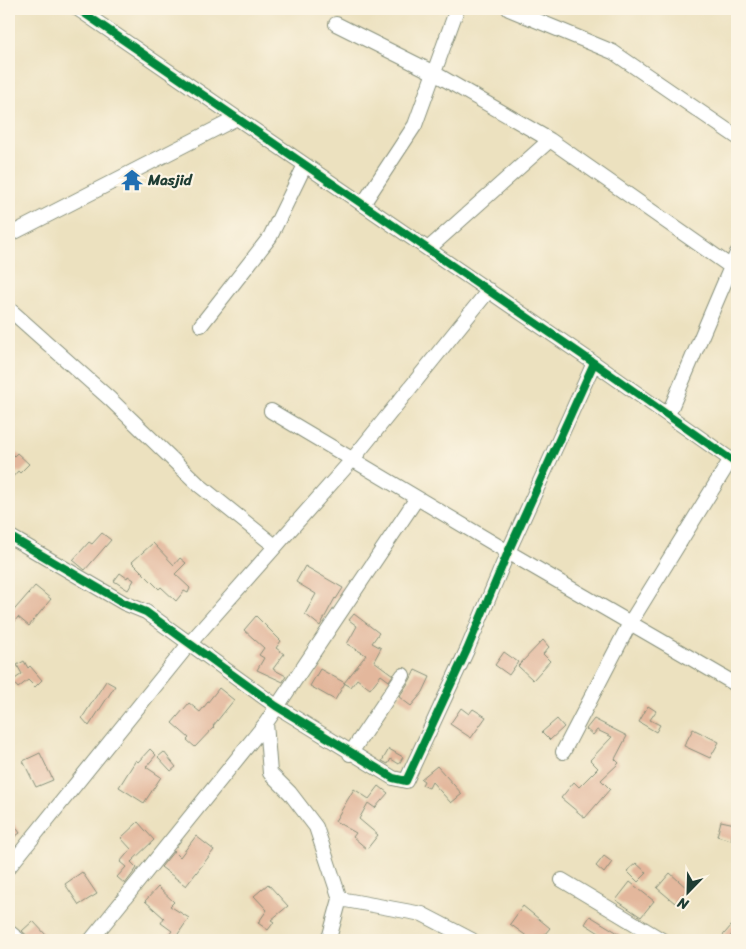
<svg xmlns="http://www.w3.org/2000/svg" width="746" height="949" viewBox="0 0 746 949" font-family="Sriracha,sans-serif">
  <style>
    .building { fill: #e3b79c }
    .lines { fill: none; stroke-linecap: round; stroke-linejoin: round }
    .minor-casing { stroke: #868f7a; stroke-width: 16 }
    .minor { stroke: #fff; stroke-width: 14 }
    .cycleway-casing { stroke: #fcf5e5; stroke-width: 11 }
    .cycleway { stroke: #00873e; stroke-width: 8 }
    .labels { text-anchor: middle; stroke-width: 4.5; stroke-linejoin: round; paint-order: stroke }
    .poi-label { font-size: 15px; font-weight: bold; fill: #1f3d34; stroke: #fcf5e5; text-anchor: start }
  </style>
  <rect width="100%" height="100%" fill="#fcf5e5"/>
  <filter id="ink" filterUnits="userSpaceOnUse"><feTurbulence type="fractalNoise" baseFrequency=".02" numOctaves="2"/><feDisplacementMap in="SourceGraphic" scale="10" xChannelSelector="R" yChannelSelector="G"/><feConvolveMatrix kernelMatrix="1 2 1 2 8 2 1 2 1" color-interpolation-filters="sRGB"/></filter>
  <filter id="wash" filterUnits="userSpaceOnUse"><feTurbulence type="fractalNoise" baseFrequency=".0096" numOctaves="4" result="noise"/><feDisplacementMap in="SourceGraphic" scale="20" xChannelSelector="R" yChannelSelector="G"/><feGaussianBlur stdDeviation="1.12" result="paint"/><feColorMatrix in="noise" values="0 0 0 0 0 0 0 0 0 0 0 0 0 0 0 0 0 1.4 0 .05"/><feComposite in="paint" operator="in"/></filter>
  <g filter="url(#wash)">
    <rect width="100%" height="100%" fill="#ece1bf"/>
    <g id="blocks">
      <path class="building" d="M9,451L14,456L17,453L29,464L20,473L18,471L9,481Z
        M102,533L111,540L85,570L73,560L89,542L92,544Z
        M153,543L174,565L180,558L186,563L175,574L190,588L188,593L184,591L176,601L161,587L159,589L132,562Z
        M305,566L343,588L336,599L335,598L320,626L305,614L316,594L296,582Z
        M120,573L127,578L128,576L134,580L128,590L114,581Z
        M35,586L51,599L29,626L18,617L9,629V616Z
        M354,614L379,633L372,643L381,648L374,661L393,675L389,681L381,675L370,689L357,679L351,687L344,683L366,655L347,644L357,626L349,620Z
        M256,616L281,641L276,648L284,654L273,669L286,676L283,682L257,670L264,658L259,655L264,648L244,630Z
        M543,640L549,647L543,654L550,661L533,680L518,666Z
        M504,652L518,662L509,675L495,665Z
        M24,661L28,668L30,666L42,680L35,687L28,680L18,688L12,681L22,674L17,665Z
        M320,669L345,683L335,700L310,686Z
        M415,670L430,677L423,692L411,706L399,697L410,680Z
        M106,681L115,686L89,726L82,718Z
        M219,688L234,700L213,726L214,727L195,747L187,740L189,738L172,723L189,703L200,712Z
        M648,706L656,711L650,720L660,725L656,732L639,722Z
        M461,708L469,714L473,709L486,717L471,738L450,724Z
        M557,719L564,727L550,740L542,732Z
        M594,719L627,736L615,759L619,763L601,780L610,789L585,818L561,798L574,782L579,787L598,768L590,760L612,737L597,730L593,735L586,729Z
        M693,729L719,742L710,758L684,746Z
        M150,749L156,755L146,767L161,777L144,803L119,787L136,760L138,762Z
        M389,749L403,757L399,764L391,759L388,764L382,761Z
        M164,752L176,767L171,771L158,757Z
        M40,753L53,780L36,787L23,761Z
        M437,766L462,794L451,803L432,782L429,788L422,785L424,781L421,779Z
        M379,786L388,793L375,808L368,803L359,819L378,835L367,849L353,837L356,833L335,821L354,789L369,799Z
        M9,817L20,833L9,841Z
        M721,821L735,824L731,840L717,836Z
        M138,822L154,840L131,862L137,868L125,884L117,877L126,867L120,862L131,849L121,838Z
        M196,836L214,850L186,886L161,867L174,851L180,857Z
        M604,856L612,862L604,873L596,866Z
        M636,863L647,873L638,882L627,871Z
        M82,872L97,894L79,905L65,884Z
        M670,873L688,889L675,903L657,888Z
        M630,882L654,901L641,917L616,900Z
        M268,884L288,906L271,920L274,922L268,930L258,923L267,910L254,896Z
        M158,887L174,902L170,906L189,918L174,940H165L172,931L161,923L164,918L145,901Z
        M523,906L550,928L540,940H532L510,924Z
        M590,916L618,933L626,940H610L585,924Z
        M737,919V927L728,940H719Z
        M33,921L46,935L40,940H32L22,931Z"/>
    </g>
  </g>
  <g filter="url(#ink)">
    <use href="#blocks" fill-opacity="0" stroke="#868f7a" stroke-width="1"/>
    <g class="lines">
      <g class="minor-casing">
        <path id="minor" d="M78,9L594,363L737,464
          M509,9L613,52L737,137
          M336,24L434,73L550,140L737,271
          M363,204L415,125L457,9
          M9,235L237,118
          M428,249L550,140
          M9,309L110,399L199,485L275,546
          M201,325L270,237L305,165
          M271,411L508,552L737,685
          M668,415L737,253
          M9,536L124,603L146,612L276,706L393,778L406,781L467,650L508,552L594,363
          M563,752L630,623L731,459
          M350,754L403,675
          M9,867L189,644L352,460L489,290
          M562,880L662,940
          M340,899L422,914L472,940
          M9,932L19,940
          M91,940L266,723
          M327,940L330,935L340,899L316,827L290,793L270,773L266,723L417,498"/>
      </g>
      <use href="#minor" class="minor"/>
      <g class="cycleway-casing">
        <path id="cycleway" d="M78,9L594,363L737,464
          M9,536L124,603L146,612L276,706L393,778L406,781L467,650L508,552L594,363"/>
      </g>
      <use href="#cycleway" class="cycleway"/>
    </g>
  </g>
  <defs>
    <g id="temple-bare" transform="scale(1.725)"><path d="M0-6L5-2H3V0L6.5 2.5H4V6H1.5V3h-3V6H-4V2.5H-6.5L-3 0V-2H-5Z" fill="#1f6fb2" stroke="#fcf5e5" stroke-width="2.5" paint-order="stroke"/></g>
  </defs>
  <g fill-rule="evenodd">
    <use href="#temple-bare" x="132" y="180"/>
  </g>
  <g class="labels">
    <g class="poi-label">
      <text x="148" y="185">Masjid</text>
    </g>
  </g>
  <rect width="746" height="949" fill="none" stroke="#fcf5e5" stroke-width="30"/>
  <g transform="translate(688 892) rotate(203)" stroke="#fcf5e5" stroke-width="4" paint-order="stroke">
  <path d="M0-4L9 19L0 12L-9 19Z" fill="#1f3d34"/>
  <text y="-8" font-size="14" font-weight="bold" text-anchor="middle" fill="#1f3d34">N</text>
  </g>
</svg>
